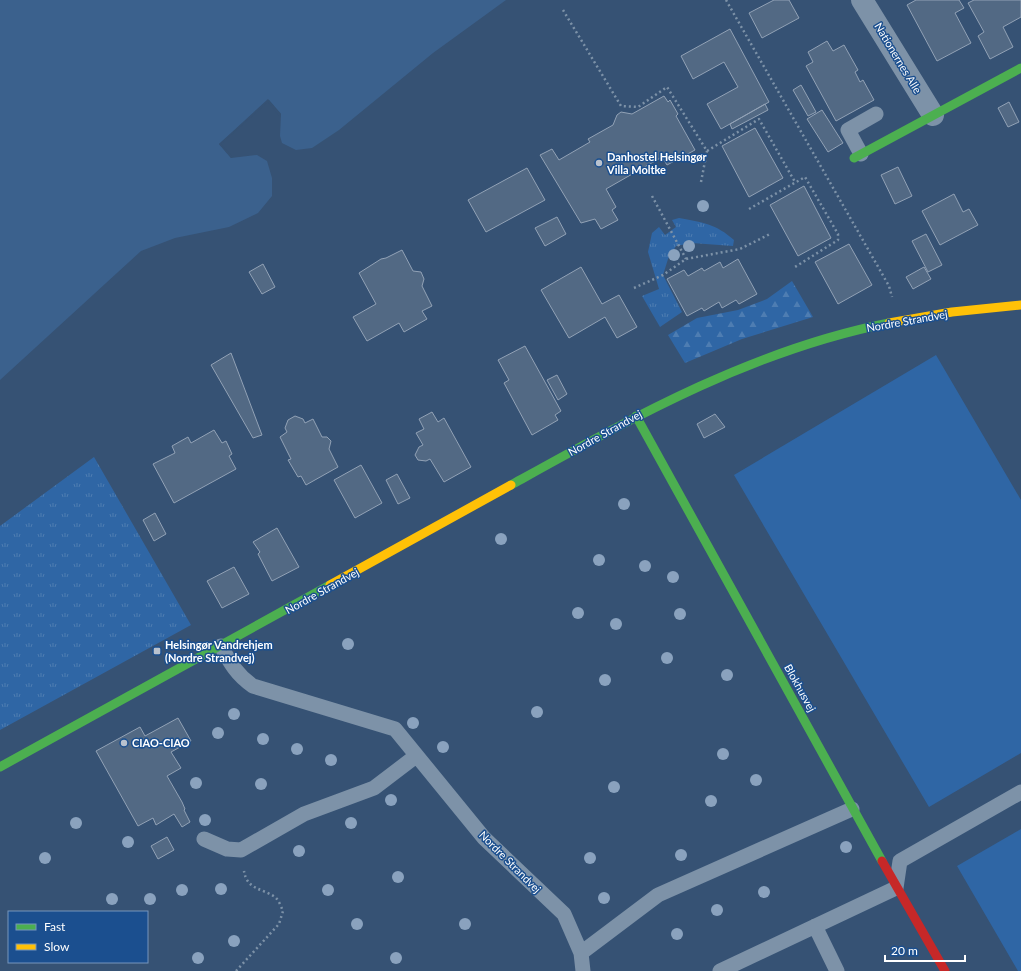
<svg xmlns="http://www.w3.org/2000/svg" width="1021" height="971" viewBox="0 0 1021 971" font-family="Lato,sans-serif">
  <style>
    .grass { fill: url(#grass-tufts) }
    .forest { fill: url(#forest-firs) }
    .garden { fill: #2f66a5 }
    .water { fill: #3b618d }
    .pier { fill: #365274 }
    .building { fill: #526984; stroke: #92a2b6 }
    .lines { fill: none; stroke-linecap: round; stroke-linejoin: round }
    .path { stroke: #7d92a8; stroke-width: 2.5; stroke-dasharray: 2 3; stroke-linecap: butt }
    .lane { stroke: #7d92a8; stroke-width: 15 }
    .street { stroke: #7d92a8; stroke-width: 22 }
    .fast { stroke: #4caf50; stroke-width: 9 }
    .slow { stroke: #ffc107; stroke-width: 9 }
    .jam { stroke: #c62828; stroke-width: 9 }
    .tree { fill: #8aa2be }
    .poi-dot { fill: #b9c2ce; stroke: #1b4f8f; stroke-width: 1.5 }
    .labels { text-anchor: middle; stroke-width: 3; stroke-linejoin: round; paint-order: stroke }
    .street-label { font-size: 11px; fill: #fff; stroke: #1b4f8f }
    .poi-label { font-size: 11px; font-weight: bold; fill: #fff; stroke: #1b4f8f; text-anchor: start }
  </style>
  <defs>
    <pattern id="grass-tufts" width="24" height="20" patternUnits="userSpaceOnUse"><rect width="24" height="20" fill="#2f66a5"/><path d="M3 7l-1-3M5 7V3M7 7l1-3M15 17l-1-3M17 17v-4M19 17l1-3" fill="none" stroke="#4e7db2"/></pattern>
    <pattern id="forest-firs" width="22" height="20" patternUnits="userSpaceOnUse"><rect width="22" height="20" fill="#2f66a5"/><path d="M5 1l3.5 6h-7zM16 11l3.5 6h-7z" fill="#4e7db2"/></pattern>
  </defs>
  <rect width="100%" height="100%" fill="#365274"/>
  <path class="grass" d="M679,218C702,222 716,224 734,240L733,246L692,243L676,246L668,259L663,275L682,312L660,327L642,296L659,289L648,252L652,233L659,227L665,235L676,227L672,220Z
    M94,457L191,625L0,730V526Z"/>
  <path class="forest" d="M792,281L813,317L742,339L685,363L668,335L697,318L738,310L767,299Z"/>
  <path class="garden" d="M936,355L1021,500V753L929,807L734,475Z
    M1021,829V971H1018L957,866Z"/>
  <path class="water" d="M0,0H506L433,53L339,130L312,148L296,150L282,143L280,136L281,114L269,100L219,144L231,158L257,155L267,161L272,178V196L258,213L229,227L175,238L141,251L0,380Z"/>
  <path class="pier" d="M268,99L281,114L279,116L268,102L221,144L232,156H234L231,158L219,144Z"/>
  <path class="building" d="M774,0H789L799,18L762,38L749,13Z
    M916,0H959L964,8L955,13L971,43L937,61L907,5Z
    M974,0H1021V17L1003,27L1013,47L990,59L978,36L984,32L968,3Z
    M730,29L769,102L721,129L707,104L738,87L724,62L693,79L681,56Z
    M827,41L833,51L844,45L858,70L855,72L860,82L863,80L874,100L836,121L806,66L813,62L808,52Z
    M801,85L816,112L808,116L793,90Z
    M664,96L668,102L670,100L678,114L676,116L695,150L667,165L662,157L606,189L616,207L612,210L618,220L601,229L595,219L581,223L540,155L552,149L559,160L590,142L588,139L613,125L617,115L621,112L632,114Z
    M1009,102L1019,122L1008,127L998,108Z
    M765,104L768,110L732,129L730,124Z
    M822,110L843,143L828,152L807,119Z
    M755,128L783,178L749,197L722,146Z
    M898,167L912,196L895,204L881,175Z
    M527,168L545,200L486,232L468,200Z
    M804,186L831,238L798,256L770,205Z
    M954,194L963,212L969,209L978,225L940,245L922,211Z
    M557,217L566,234L545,246L535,228Z
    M926,234L942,265L928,272L912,241Z
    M849,244L872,285L838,304L815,262Z
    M402,250L413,271L421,272L424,279L422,286L432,306L422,311L427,319L404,332L399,323L367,341L353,317L376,304L359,273L381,259L386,258Z
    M738,259L757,294L739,304L736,300L722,308L719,302L704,311L702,308L687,316L667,279L684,270L688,276L702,268L704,271L720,262L723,268Z
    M263,264L275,287L262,294L249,272Z
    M581,267L602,304L619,295L637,327L617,338L605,317L569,338L541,290Z
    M924,267L931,279L913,289L906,277Z
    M525,346L561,411L555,415L558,420L532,435L504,383L509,380L498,360Z
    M231,353L262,435L253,438L211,365Z
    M557,375L567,394L558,400L547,380Z
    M432,412L438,422L444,418L471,467L444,482L430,459L426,461L418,460L415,455L419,447L423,445L416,433L424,429L419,419Z
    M715,414L725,427L704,438L697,424Z
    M295,416L303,419L305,423L313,419L322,437H327L331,441L329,449L338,467L306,485L301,476L298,477L288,460L291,459L280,437L287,432L285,428L288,420Z
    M214,430L222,443L226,441L232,454L229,456L236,469L174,503L153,464L175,453L172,446L188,437L191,443Z
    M361,465L382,503L355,518L334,480Z
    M397,474L410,498L398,504L386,480Z
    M155,513L166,534L154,541L143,520Z
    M277,528L299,567L272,581L258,554L260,552L253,542Z
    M234,567L249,594L222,608L207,581Z
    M178,718L191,741L171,752L181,768L167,776L182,802L185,809L184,810L190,822L182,827L174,814L156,825L153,818L138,826L96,751L140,727L145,736Z
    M167,837L174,850L158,859L151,846Z"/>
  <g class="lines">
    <path class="path" d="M726,0L889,286L892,297
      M563,10L621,106L638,107L667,87L707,151L759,119L795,182
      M701,182L707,151
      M652,196L686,259
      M749,209L805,177L838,234V240L795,267
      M634,288L663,275L686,259L740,249L770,234
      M236,971L279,924L283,911C281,907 279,900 275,897C262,888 247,890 244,871"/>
    <path class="lane" d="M861,154L848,130L876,114
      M221,646C230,663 237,675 253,686L395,729L484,838L564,914L581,953
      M204,839L227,849L241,850L304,814L374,788L416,756
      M815,926L837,971
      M583,971L581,953L658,895L852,809
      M720,971L896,888L900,861L1021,792"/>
    <path class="street" d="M862,0L933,115"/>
    <path class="fast" d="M854,158L1021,68
      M636,416L882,861
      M511,485C632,418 752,350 889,323
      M0,767L330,585"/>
    <path class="slow" d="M889,323L952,312L1021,305
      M330,585L511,485"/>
    <path class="jam" d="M882,861L945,971"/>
  </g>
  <g class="tree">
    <circle cx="703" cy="206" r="6"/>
    <circle cx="689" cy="246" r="6"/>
    <circle cx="674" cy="255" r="6"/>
    <circle cx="624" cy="504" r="6"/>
    <circle cx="501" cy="539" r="6"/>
    <circle cx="599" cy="560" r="6"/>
    <circle cx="645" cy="566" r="6"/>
    <circle cx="673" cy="577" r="6"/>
    <circle cx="578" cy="613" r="6"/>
    <circle cx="680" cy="614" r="6"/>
    <circle cx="616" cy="624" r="6"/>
    <circle cx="348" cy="644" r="6"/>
    <circle cx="667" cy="658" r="6"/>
    <circle cx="727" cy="675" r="6"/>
    <circle cx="605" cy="680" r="6"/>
    <circle cx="537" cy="712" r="6"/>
    <circle cx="234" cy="714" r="6"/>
    <circle cx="413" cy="723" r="6"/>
    <circle cx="218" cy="733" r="6"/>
    <circle cx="263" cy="739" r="6"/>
    <circle cx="443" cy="747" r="6"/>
    <circle cx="297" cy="749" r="6"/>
    <circle cx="723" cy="754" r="6"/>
    <circle cx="331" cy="760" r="6"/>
    <circle cx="756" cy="780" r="6"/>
    <circle cx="196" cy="783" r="6"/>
    <circle cx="261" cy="784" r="6"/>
    <circle cx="614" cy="787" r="6"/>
    <circle cx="391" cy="800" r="6"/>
    <circle cx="711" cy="801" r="6"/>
    <circle cx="205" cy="820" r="6"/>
    <circle cx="76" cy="823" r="6"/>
    <circle cx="351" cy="823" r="6"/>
    <circle cx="128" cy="842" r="6"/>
    <circle cx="846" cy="847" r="6"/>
    <circle cx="299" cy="851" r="6"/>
    <circle cx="681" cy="855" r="6"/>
    <circle cx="45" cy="858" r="6"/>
    <circle cx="590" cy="858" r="6"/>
    <circle cx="398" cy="877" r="6"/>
    <circle cx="221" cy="889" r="6"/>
    <circle cx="182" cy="890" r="6"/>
    <circle cx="328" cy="890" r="6"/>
    <circle cx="764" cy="892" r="6"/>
    <circle cx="604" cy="898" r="6"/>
    <circle cx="112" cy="899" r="6"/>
    <circle cx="150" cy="899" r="6"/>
    <circle cx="717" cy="910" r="6"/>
    <circle cx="357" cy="924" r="6"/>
    <circle cx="465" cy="924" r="6"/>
    <circle cx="677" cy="934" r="6"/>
    <circle cx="234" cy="941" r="6"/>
    <circle cx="198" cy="958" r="6"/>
    <circle cx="396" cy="958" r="6"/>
  </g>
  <g class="poi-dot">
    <circle cx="599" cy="163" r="4"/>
    <rect x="153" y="647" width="8" height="8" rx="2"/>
    <circle cx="124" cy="743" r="4"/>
  </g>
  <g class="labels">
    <g class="street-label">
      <text transform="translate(898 58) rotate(59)" y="4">Nationernes Alle</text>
      <text transform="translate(907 321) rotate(-10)" y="4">Nordre Strandvej</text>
      <text transform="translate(605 433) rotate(-29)" y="4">Nordre Strandvej</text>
      <text transform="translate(322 591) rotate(-29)" y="4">Nordre Strandvej</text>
      <text transform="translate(800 688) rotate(61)" y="4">Blokhusvej</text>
      <text transform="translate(510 862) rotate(45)" y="4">Nordre Strandvej</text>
    </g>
    <g class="poi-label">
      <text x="607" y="161">Danhostel Helsingør<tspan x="607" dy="13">Villa Moltke</tspan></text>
      <text x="165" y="649">Helsingør Vandrehjem<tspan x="165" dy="13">(Nordre Strandvej)</tspan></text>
      <text x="132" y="747">CIAO-CIAO</text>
    </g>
  </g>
  <rect x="8" y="911" width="140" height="52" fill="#1b4f8f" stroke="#7695bc"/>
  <rect x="16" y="924" width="20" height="6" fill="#4caf50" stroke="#7695bc"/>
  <text x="44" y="931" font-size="12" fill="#ffffff">Fast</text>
  <rect x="16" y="944" width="20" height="6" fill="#ffc107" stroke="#7695bc"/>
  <text x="44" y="951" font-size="12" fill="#ffffff">Slow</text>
  <path d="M885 955v6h80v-6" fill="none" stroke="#ffffff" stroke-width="2"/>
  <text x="891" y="955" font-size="12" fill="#ffffff" stroke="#1b4f8f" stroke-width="3" paint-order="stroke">20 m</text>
</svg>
